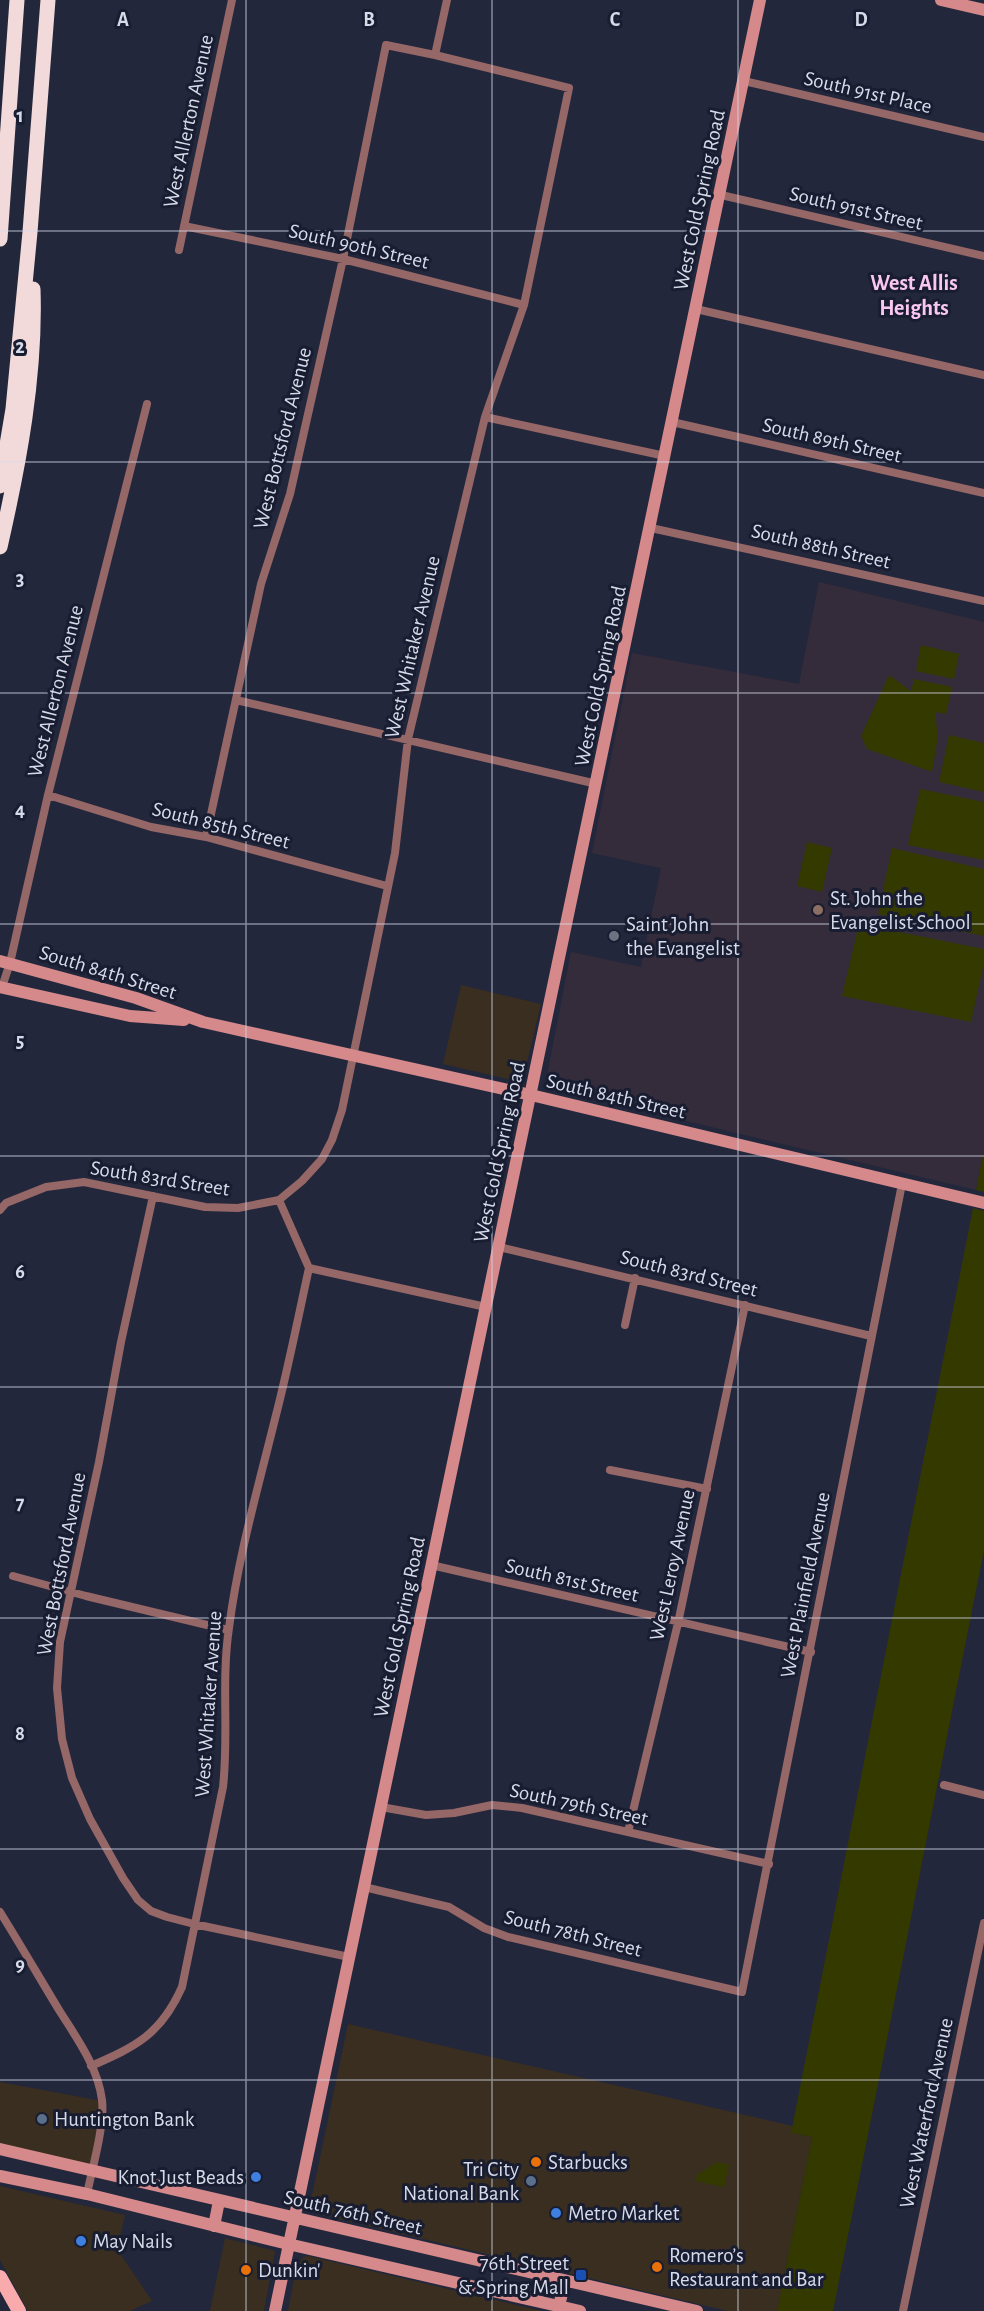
<svg xmlns="http://www.w3.org/2000/svg" width="984" height="2311" viewBox="0 0 984 2311" font-family="'Alegreya Sans',sans-serif">
  <style>
    .commercial { fill: #392e1f }
    .education { fill: #352c3b }
    .green { fill: #343900 }
    .lines { fill: none; stroke-linecap: round; stroke-linejoin: round }
    .street { stroke: #966767; stroke-width: 8 }
    .secondary { stroke: #d5898b; stroke-width: 12 }
    .primary { stroke: #f9aaac; stroke-width: 14 }
    .highway { stroke: #f3dada; stroke-width: 15 }
    .grid { fill: none; stroke: #d7dbe9; stroke-width: 1.5; stroke-opacity: 0.55 }
    .education-dot { fill: #8d6e63; stroke: #191d31; stroke-width: 2 }
    .worship-dot { fill: #6b7280; stroke: #191d31; stroke-width: 2 }
    .service-dot { fill: #5c6f8a; stroke: #191d31; stroke-width: 2 }
    .food-dot { fill: #e8710a; stroke: #191d31; stroke-width: 2 }
    .shop-dot { fill: #3f7fe0; stroke: #191d31; stroke-width: 2 }
    .transit-dot { fill: #1a4fb4; stroke: #191d31; stroke-width: 2 }
    .labels { text-anchor: middle; stroke-width: 6; stroke-linejoin: round; paint-order: stroke }
    .street-label { font-size: 21px; fill: #d7dbe9; stroke: #191d31 }
    .poi-label { font-size: 21px; fill: #d7dbe9; stroke: #191d31; text-anchor: start }
    .neighbourhood-label { font-size: 22px; font-weight: bold; fill: #f9c7f2; stroke: #191d31 }
    .grid-label { font-size: 20px; text-anchor: middle; font-weight: bold; fill: #d7dbe9; stroke: #191d31; stroke-width: 6; stroke-linejoin: round; paint-order: stroke }
  </style>
  <rect width="100%" height="100%" fill="#23273c"/>
  <path class="commercial" d="M461,985L541,1004L523,1079L512,1080L443,1064Z
    M348,2024L793,2126L792,2133L812,2137L777,2311H728L313,2213L310,2205Z
    M0,2082L102,2101L92,2171L0,2149Z
    M0,2186L125,2215L117,2249L152,2301L130,2311H28L0,2260Z
    M225,2238L275,2251L264,2311H210Z
    M308,2256L542,2311H288L296,2268L303,2257Z"/>
  <path class="education" d="M819,582L984,622V1149L976,1190L552,1089L546,1081L571,952L641,967L661,868L592,853L632,653L799,684Z"/>
  <path class="green" d="M921,645L959,654L954,679L916,671Z
    M889,675L911,691L914,679L952,687L946,714L935,712L938,737L932,772L867,749L861,736Z
    M949,735L984,743V792L939,782Z
    M920,789L984,802V860L908,845Z
    M807,842L832,848L822,892L797,886Z
    M892,848L984,869V936L878,914Z
    M859,924L984,949V963L971,1022L842,996Z
    M984,1149V1192L976,1190Z
    M973,1208L984,1211V1550L833,2311H777L812,2137L791,2133Z
    M717,2162L729,2165L724,2187L696,2181L697,2175Z"/>
  <g class="lines">
    <path class="street" d="M435,55L447,0
      M744,81L984,137
      M721,195L984,256
      M184,226L343,259L524,305
      M179,250L232,0
      M696,309L984,375
      M485,417L665,456
      M672,422L984,493
      M651,528L984,601
      M236,700L597,784
      M48,795L151,827L206,837L387,886
      M2,987L10,963L48,795L147,404
      M153,1196L121,1342L99,1462L60,1642L57,1688L62,1739L72,1778L90,1819L123,1878L138,1900L151,1911L167,1917L194,1924L349,1957
      M279,1200L309,1268L486,1307
      M0,1210L6,1203L46,1187L84,1182L205,1207L238,1208L279,1200L302,1181L322,1159L332,1140L342,1110L395,853L408,739L485,417L524,305L569,88L435,55L386,45L343,259L290,494L261,584L206,837
      M499,1247L871,1336
      M625,1325L635,1278
      M610,1470L707,1489
      M431,1565L811,1652
      M13,1576L86,1596L228,1630
      M944,1785L984,1795
      M381,1807L426,1815L454,1813L492,1805L522,1808L769,1864
      M628,1832L678,1623L745,1305
      M364,1887L449,1907L484,1928L508,1937L742,1992L902,1184
      M0,1912C20,1944 39,1977 59,2010C76,2037 98,2067 102,2100C105,2125 92,2169 87,2194
      M91,2066C137,2046 161,2034 182,1987L223,1787C229,1735 221,1681 229,1628C238,1557 258,1488 275,1419C288,1369 298,1318 309,1268
      M903,2311L984,1923"/>
    <path class="secondary" d="M941,0L984,10
      M0,961L136,998L203,1022L531,1095L984,1203
      M0,987L130,1016L184,1020
      M0,2149L697,2311
      M0,2176L87,2194L288,2244L580,2311
      M214,2226L219,2201
      M559,2306L565,2281
      M275,2311L760,0"/>
    <path class="primary" d="M0,2277L19,2311"/>
    <path class="highway" d="M0,239L17,0
      M0,486L13,409L30,232L48,0
      M0,547C19,464 36,375 33,289"/>
  </g>
  <path class="grid" d="M246,0V2311M492,0V2311M738,0V2311M0,231H984M0,462H984M0,693H984M0,924H984M0,1156H984M0,1387H984M0,1618H984M0,1849H984M0,2080H984"/>
  <circle class="education-dot" cx="818" cy="910" r="6"/>
  <circle class="worship-dot" cx="614" cy="936" r="6"/>
  <g class="service-dot">
    <circle cx="42" cy="2119" r="6"/>
    <circle cx="531" cy="2181" r="6"/>
  </g>
  <g class="food-dot">
    <circle cx="536" cy="2162" r="6"/>
    <circle cx="657" cy="2267" r="6"/>
    <circle cx="246" cy="2270" r="6"/>
  </g>
  <g class="shop-dot">
    <circle cx="256" cy="2177" r="6"/>
    <circle cx="556" cy="2213" r="6"/>
    <circle cx="81" cy="2241" r="6"/>
  </g>
  <rect class="transit-dot" x="575" y="2269" width="12" height="12" rx="3"/>
  <g class="labels">
    <g class="street-label">
      <text transform="translate(868 92) rotate(13)" y="7">South 91st Place</text>
      <text transform="translate(188 121) rotate(-78)" y="7">West Allerton Avenue</text>
      <text transform="translate(699 200) rotate(-78)" y="7">West Cold Spring Road</text>
      <text transform="translate(856 208) rotate(13)" y="7">South 91st Street</text>
      <text transform="translate(359 246) rotate(13)" y="7">South 90th Street</text>
      <text transform="translate(282 438) rotate(-76)" y="7">West Bottsford Avenue</text>
      <text transform="translate(832 440) rotate(13)" y="7">South 89th Street</text>
      <text transform="translate(821 546) rotate(13)" y="7">South 88th Street</text>
      <text transform="translate(412 647) rotate(-77)" y="7">West Whitaker Avenue</text>
      <text transform="translate(600 676) rotate(-78)" y="7">West Cold Spring Road</text>
      <text transform="translate(55 691) rotate(-76)" y="7">West Allerton Avenue</text>
      <text transform="translate(221 825) rotate(14)" y="7">South 85th Street</text>
      <text transform="translate(108 972) rotate(17)" y="7">South 84th Street</text>
      <text transform="translate(616 1096) rotate(13)" y="7">South 84th Street</text>
      <text transform="translate(499 1152) rotate(-78)" y="7">West Cold Spring Road</text>
      <text transform="translate(160 1178) rotate(9)" y="7">South 83rd Street</text>
      <text transform="translate(689 1273) rotate(14)" y="7">South 83rd Street</text>
      <text transform="translate(61 1564) rotate(-79)" y="7">West Bottsford Avenue</text>
      <text transform="translate(672 1565) rotate(-78)" y="7">West Leroy Avenue</text>
      <text transform="translate(572 1580) rotate(13)" y="7">South 81st Street</text>
      <text transform="translate(805 1585) rotate(-79)" y="7">West Plainfield Avenue</text>
      <text transform="translate(399 1627) rotate(-78)" y="7">West Cold Spring Road</text>
      <text transform="translate(208 1704) rotate(-86)" y="7">West Whitaker Avenue</text>
      <text transform="translate(579 1804) rotate(12)" y="7">South 79th Street</text>
      <text transform="translate(573 1933) rotate(14)" y="7">South 78th Street</text>
      <text transform="translate(926 2113) rotate(-78)" y="7">West Waterford Avenue</text>
      <text transform="translate(353 2212) rotate(13)" y="7">South 76th Street</text>
    </g>
    <g class="poi-label">
      <text x="830" y="905">St. John the<tspan x="830" dy="24">Evangelist School</tspan></text>
      <text x="626" y="931">Saint John<tspan x="626" dy="24">the Evangelist</tspan></text>
      <text x="54" y="2126">Huntington Bank</text>
      <text x="548" y="2169">Starbucks</text>
      <text x="519" y="2176" text-anchor="end">Tri City<tspan x="519" dy="24">National Bank</tspan></text>
      <text x="244" y="2184" text-anchor="end">Knot Just Beads</text>
      <text x="568" y="2220">Metro Market</text>
      <text x="93" y="2248">May Nails</text>
      <text x="669" y="2262">Romero’s<tspan x="669" dy="24">Restaurant and Bar</tspan></text>
      <text x="569" y="2270" text-anchor="end">76th Street<tspan x="569" dy="24">&amp; Spring Mall</tspan></text>
      <text x="258" y="2277">Dunkin'</text>
    </g>
    <g class="neighbourhood-label">
      <text x="914" y="290">West Allis<tspan x="914" dy="25">Heights</tspan></text>
    </g>
  </g>
  <g class="grid-label">
    <text x="123" y="26">A</text>
    <text x="369" y="26">B</text>
    <text x="615" y="26">C</text>
    <text x="861" y="26">D</text>
    <text x="20" y="122">1</text>
    <text x="20" y="353">2</text>
    <text x="20" y="585">3</text>
    <text x="20" y="816">4</text>
    <text x="20" y="1047">5</text>
    <text x="20" y="1278">6</text>
    <text x="20" y="1509">7</text>
    <text x="20" y="1740">8</text>
    <text x="20" y="1971">9</text>
  </g>
</svg>
